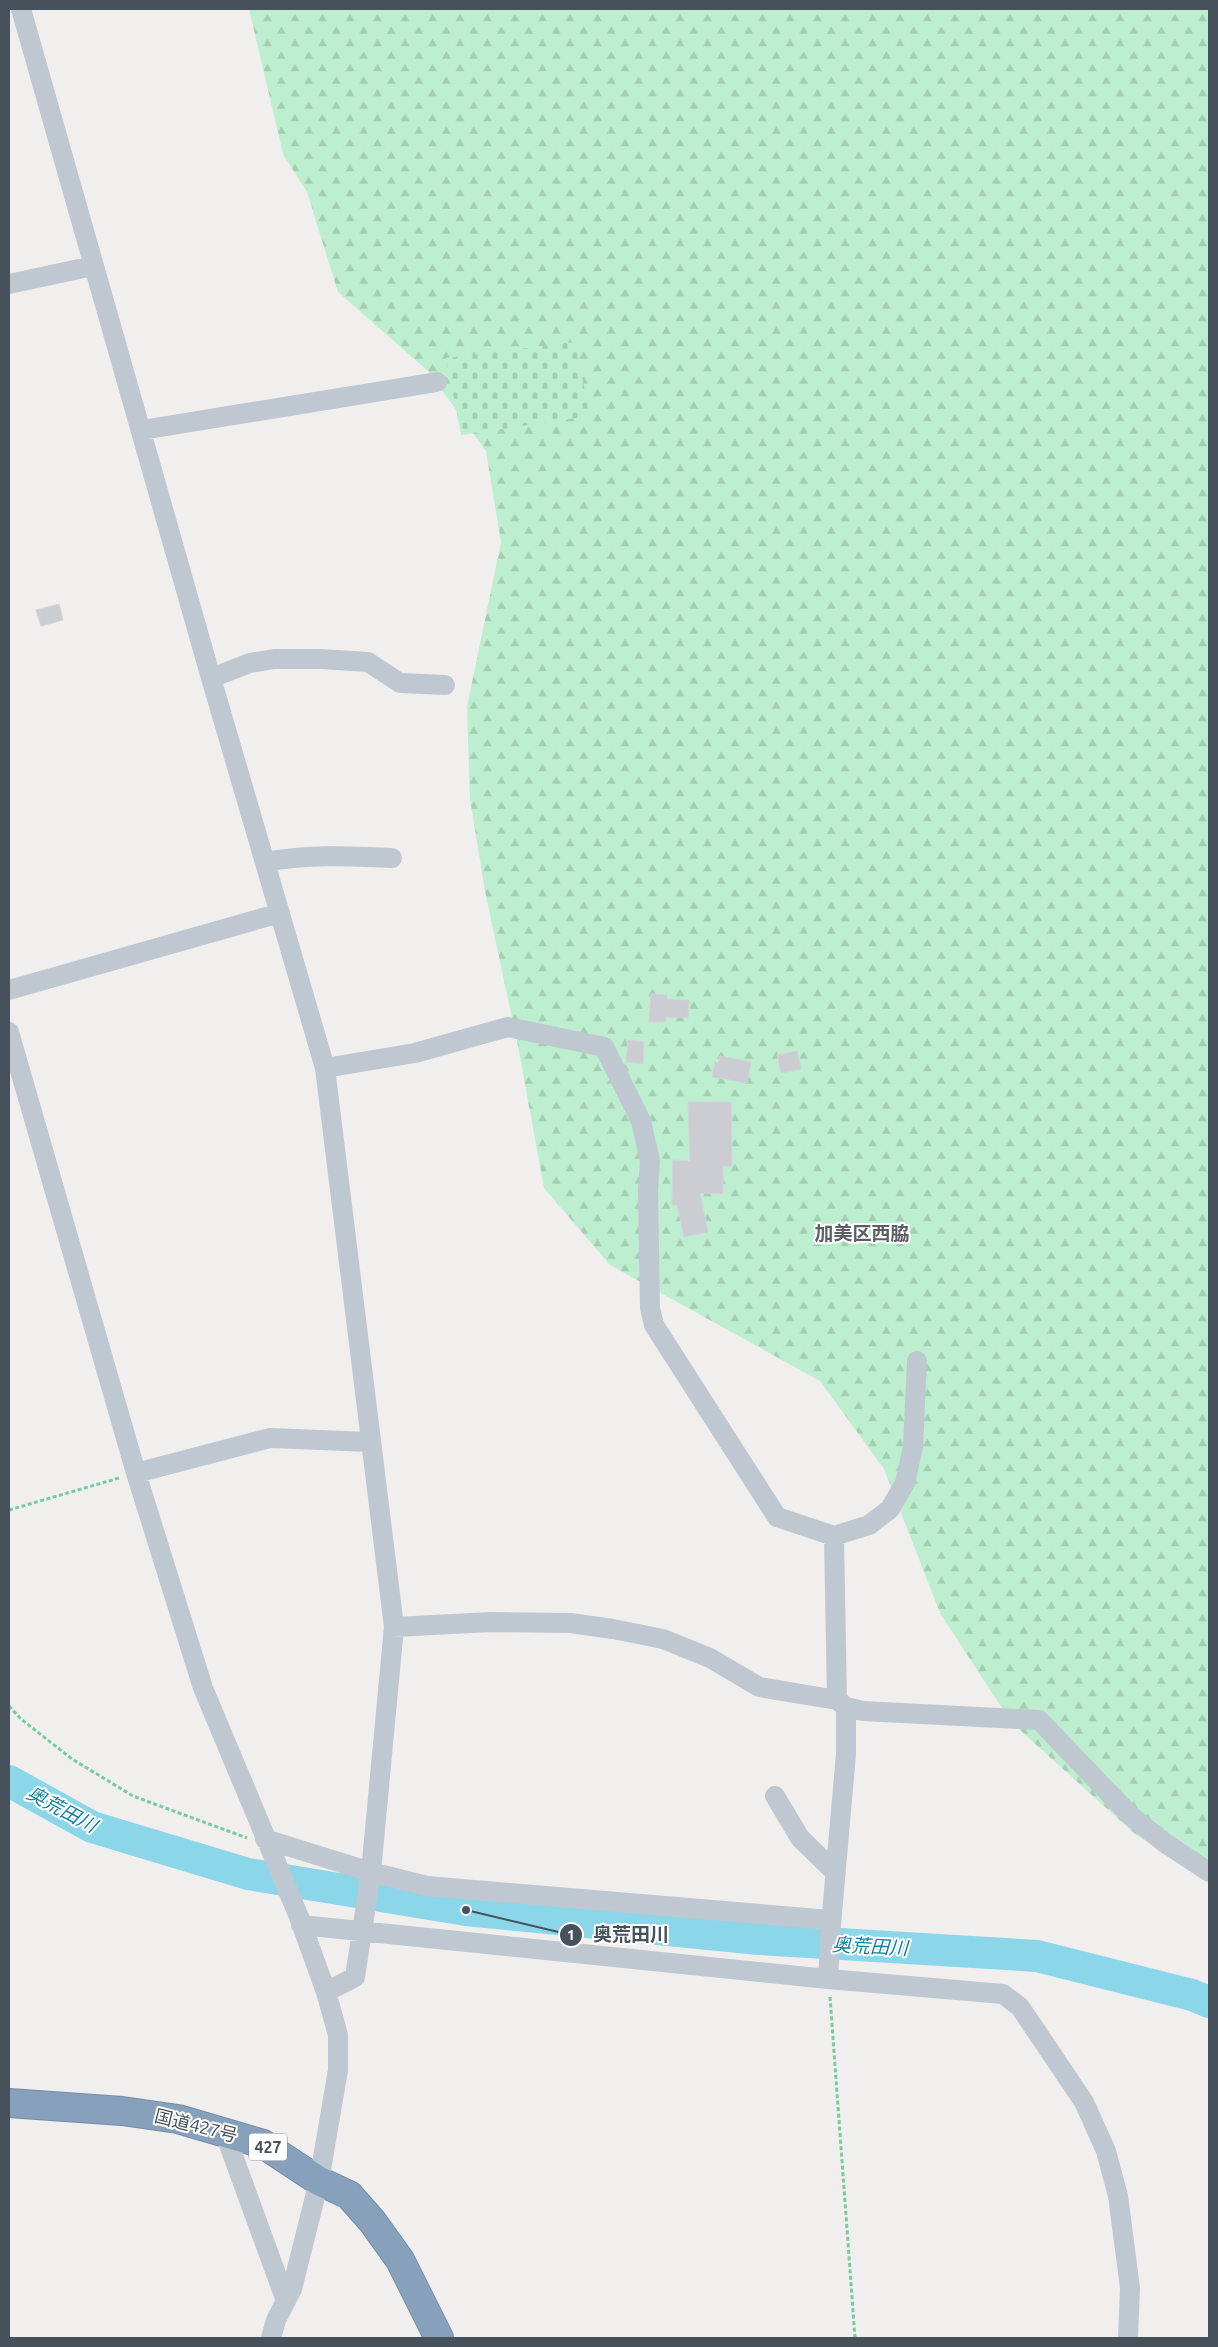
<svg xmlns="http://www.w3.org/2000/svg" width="1218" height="2347" viewBox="0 0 1218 2347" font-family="Ubuntu,'Noto Sans JP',sans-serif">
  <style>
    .forest { fill: url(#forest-firs) }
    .cemetery { fill: url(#cemetery-stones) }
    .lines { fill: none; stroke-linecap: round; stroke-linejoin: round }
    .river { stroke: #8bd6e9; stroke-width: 32 }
    .building { fill: #cbcdd3; stroke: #d2d4d9 }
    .highway-casing { stroke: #728ca8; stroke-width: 30 }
    .path { stroke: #76cba0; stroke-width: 3; stroke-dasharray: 4 2.5; stroke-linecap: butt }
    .minor { stroke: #bfc8d0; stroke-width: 20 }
    .highway { stroke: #87a1bc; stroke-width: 28 }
    .labels { text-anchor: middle; stroke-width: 4; stroke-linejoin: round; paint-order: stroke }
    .shield { fill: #fff; stroke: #7e858c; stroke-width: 1 }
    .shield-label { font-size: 16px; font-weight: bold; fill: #47515b }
    .street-label { font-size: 18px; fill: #47515b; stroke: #fff }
    .neighbourhood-label { font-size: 19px; font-weight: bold; fill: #5b5e63; stroke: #fff }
    .water-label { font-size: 19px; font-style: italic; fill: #10809e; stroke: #fff }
    .leader { fill: none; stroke: #47515b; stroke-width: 2 }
    .callout-dot { fill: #47515b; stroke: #fff; stroke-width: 2 }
    .mark-label { font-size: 15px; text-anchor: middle; font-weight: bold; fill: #fff }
    .callout-label { font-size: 19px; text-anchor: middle; font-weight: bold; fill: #47515b; stroke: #fff; stroke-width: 4; stroke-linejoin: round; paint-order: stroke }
  </style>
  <defs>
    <pattern id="forest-firs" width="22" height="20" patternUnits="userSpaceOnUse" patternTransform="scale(1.25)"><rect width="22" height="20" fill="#bdeecf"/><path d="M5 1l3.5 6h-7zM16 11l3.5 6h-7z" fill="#a4ceb4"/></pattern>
    <pattern id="cemetery-stones" width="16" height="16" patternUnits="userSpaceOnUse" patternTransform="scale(1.25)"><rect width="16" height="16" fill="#bdeecf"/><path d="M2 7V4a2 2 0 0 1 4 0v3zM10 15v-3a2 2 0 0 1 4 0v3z" fill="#a4ceb4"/></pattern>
  </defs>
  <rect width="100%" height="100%" fill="#f1eeee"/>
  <path class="forest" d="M249,9H1209V1879L1135,1834L1011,1722L940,1613L884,1469L820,1381L610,1265L544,1188L518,1046L485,891L470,799L467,707L501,542L486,451L428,371L338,292L307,192L283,154Z"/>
  <path class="cemetery" d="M575,342L590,416L461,435L446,358Z"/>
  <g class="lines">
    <path class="river" d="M9,1781L92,1827L248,1874L466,1910L759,1939L1037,1956L1192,1995L1209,2002"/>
  </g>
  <path class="building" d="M59,604L63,620L41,626L36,610Z
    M651,994L667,995V999L689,1000L688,1018L666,1017V1022H649Z
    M628,1040L644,1042L643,1064L626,1062Z
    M797,1051L801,1069L781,1073L777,1055Z
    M720,1056L751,1062L747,1083L712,1077L715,1062L719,1063Z
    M688,1102H731L732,1166H723V1194L700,1193L708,1232L684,1237L677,1205H672L673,1160L690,1161Z"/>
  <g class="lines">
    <g class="highway-casing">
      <path id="highway" d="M9,2103L122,2111L178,2119L263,2144L319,2181L349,2195L372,2221L400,2260L439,2338"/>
    </g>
    <path class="path" d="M9,1510L119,1478
      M9,1706L21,1719L72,1759L133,1796L247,1838
      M830,1997L855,2338"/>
    <path class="minor" d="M21,9L211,678L325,1068L394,1627L371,1872L355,1977L326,1992
      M9,284L93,266
      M142,430L437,382
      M211,678L250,663L274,659H321L368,662L400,683L445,685
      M265,862C308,854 349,856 392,858
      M9,990L280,913
      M9,1032L136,1473L203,1688L299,1917L326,1992L338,2035V2070L319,2181L292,2289L276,2320L271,2338
      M325,1068L415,1053L508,1027L604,1047L641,1121L650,1161L648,1191L650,1308L654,1325L777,1517L834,1536L869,1525L890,1509L905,1483L913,1447L917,1361
      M136,1473L270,1438L370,1442
      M834,1536L837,1700
      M394,1627L491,1622L570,1623L613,1629L663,1639L710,1658L759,1687L837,1700L846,1707L863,1711L1039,1720L1131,1816L1165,1843L1209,1872
      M775,1796L800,1838L835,1872
      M265,1839L371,1872L427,1886L831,1920
      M301,1925L828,1979L1003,1994L1020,2007L1084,2102L1106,2151L1118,2196L1130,2288L1128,2338
      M828,1979L831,1925L846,1754V1707
      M224,2131L286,2301"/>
    <use href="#highway" class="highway"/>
  </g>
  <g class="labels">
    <rect class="shield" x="249" y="2133.5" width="38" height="27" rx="4"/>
    <g class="shield-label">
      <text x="268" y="2153">427</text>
    </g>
    <g class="street-label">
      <text transform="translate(196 2126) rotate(14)" y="6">国道427号</text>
    </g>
    <g class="neighbourhood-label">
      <text x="862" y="1240">加美区西脇</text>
    </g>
    <g class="water-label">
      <text transform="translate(62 1809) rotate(28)" y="7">奥荒田川</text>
      <text transform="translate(870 1946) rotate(3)" y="7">奥荒田川</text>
    </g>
  </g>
  <path class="leader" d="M466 1910L571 1935"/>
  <g class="callout-dot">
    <circle cx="466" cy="1910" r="5"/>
    <circle cx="571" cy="1935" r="12"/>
  </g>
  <g class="mark-label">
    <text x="571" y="1940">1</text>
  </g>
  <g class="callout-label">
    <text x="631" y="1941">奥荒田川</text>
  </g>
  <rect width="1218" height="2347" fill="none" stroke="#47515b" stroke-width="20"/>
</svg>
